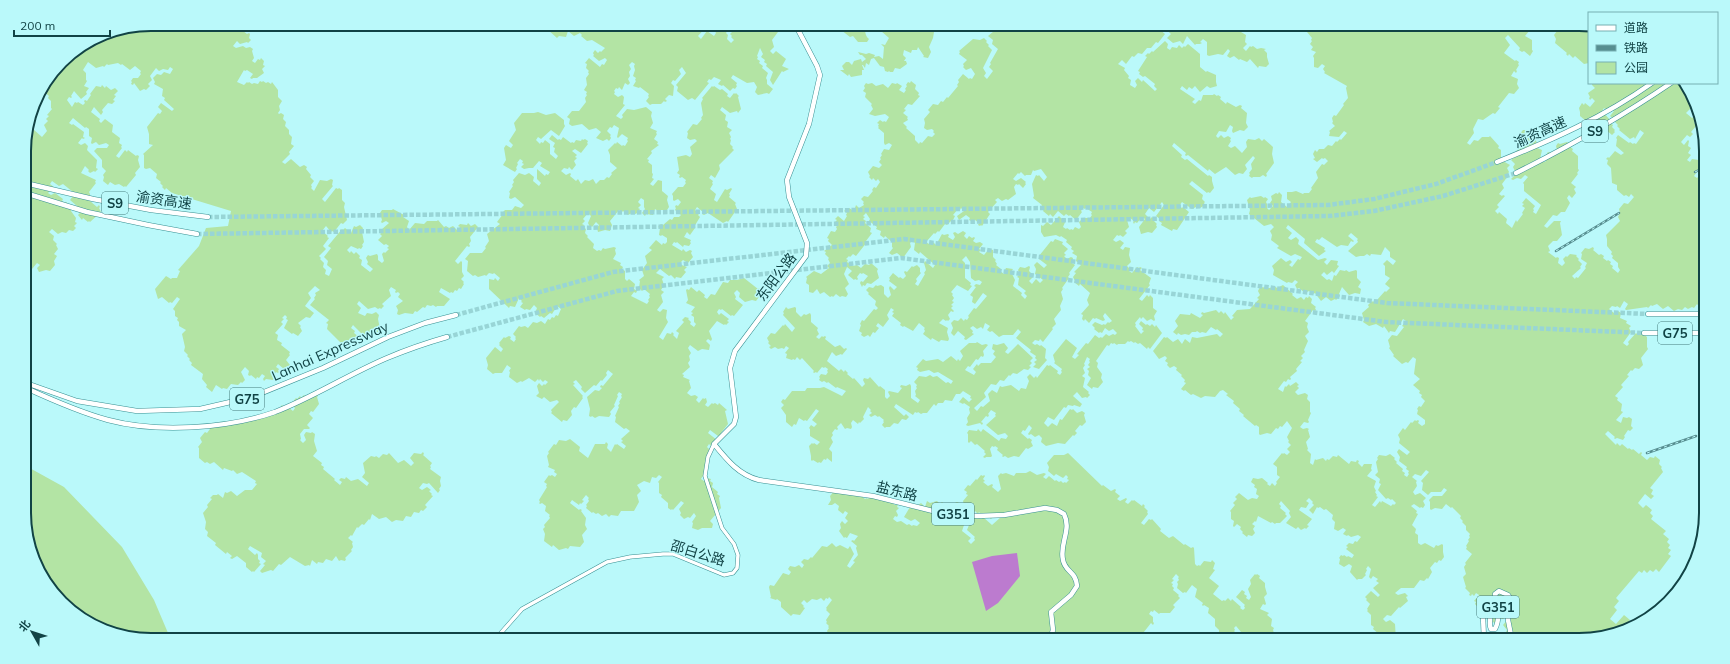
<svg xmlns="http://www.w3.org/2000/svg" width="1730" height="664" viewBox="0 0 1730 664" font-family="Mulish,'Noto Sans SC',sans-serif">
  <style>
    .green { fill: #b3e4a4 }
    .water { fill: #bc7bcf }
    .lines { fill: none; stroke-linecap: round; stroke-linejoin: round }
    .highway-tunnel { stroke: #98d5d6; stroke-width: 4.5; stroke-dasharray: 4.5 2; stroke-linecap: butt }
    .secondary-casing { stroke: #389093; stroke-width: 4.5 }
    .highway-casing { stroke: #389093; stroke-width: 5.5 }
    .secondary { stroke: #fff; stroke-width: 3.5 }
    .highway { stroke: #fff; stroke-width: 4.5 }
    .rail-casing { stroke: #578e90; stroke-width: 2.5 }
    .rail { stroke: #baf9fa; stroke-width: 1; stroke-dasharray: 3; stroke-linecap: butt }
    .labels { text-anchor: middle; stroke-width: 3; stroke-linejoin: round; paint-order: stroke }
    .shield { fill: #baf9fa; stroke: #447a7b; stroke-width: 1 }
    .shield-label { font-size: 13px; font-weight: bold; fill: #114345 }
    .street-label { font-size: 14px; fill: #114345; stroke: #baf9fa }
    .rim { fill: none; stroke: #114345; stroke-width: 2 }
  </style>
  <rect width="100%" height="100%" fill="#baf9fa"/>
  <path class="green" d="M151,24H248L249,26L243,31L247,34L249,33L250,34L249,38L251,40L248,43L247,42L240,44L237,41L233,46L236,48L243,46L246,48L250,47L253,49L252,51L254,58L252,61L255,63L258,59L260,60L261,58L264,61L263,65L265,66L262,69L264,73L257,78H253L252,79L250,78L253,74L247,70L245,71L244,70L237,82L244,85L247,82L248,83L249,82L252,84L254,83L258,84L260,81L262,82L263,81L266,83L268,82L271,84L272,82L278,90V97L282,101L279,106L280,110L278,113L279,114L281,113L284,115L283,119L286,122L285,126L289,130V134L292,137L291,144L294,146L289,152L290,154L282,162L285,164L291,159L300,167L304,165L307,167L306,169L311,175L310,177L314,181L311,185L312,187L311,188L314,191L320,180L327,181L331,179L333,180L332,185L333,186L322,199L325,202L336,188L338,189L339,188L342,190V200L345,203L344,207L347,220L343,224L341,223L334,232L332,231L331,232L326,226L322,231L328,236L327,237L329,238L323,246L326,249L319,256L321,258L320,259L324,263L323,267L326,270L325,274L329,276L332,269L327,265L328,261L324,257L331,248L328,246L342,229L343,230L345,228L351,233L354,226L356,227L360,225L363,228L362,232L364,242L362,245L363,246L361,249L359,248L358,249L351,246L347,250L350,253L351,251L354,254L356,252L360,256L359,258L362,260L361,265L370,272L373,269L367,264L368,262L366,258L368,255L370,256L377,254L378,256V260L382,263L384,261L382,254L384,252L385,253L389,249L387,248L389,246L386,244L384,245L378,240L382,236L380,234L383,231L381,230L389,223L386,221L382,223L381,222L382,220L380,213L382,210H392L393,209L404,215L403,217L409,221L407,227L409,230L415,223L424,224L427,221H437L438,220L444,227L446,226L449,228L453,226L457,230L460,227L458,226L460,224L467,225L468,223L471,226L475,224L478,227L470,237L471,241L469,244L470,246L469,247L467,246L455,261L458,264L461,261L462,262V272L464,276L461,279L464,282L463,283L464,284L461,289L459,288L457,291L455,290L453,293L451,292L450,293L441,288L439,292L450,299L444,306H437L436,307L433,305L431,306L427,305L425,308L423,307L417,312L415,311L413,314L405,313L399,315L397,314L398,310L396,306L403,301L398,297L400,294L398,292L396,293L395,292L396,290L391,287L389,290L391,296L382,304L384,306L381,309L380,308L378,309L375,307L368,309L359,301L357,304L361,308L358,313L365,316L367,313L372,314L376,312L379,315L378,319L380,329L375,335H365L364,336L353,325L351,328L355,331L354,333L359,337L357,338L359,339L358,341L353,340L351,343L346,342L342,344L327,329L328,324L326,323L329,320L310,305L315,299L314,298L316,295L315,293L320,290L315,286L308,293L311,298L305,306L314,313L310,318L306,317L298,323L301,326L300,327L302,331L298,336L293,333L292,334L284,328L288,320L286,319L287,317L285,315L282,318L284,319L281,322L283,324L275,333L278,335L277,340L282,343L281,345L290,352L289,354L290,355L286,360L290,365L287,368L286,367L284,369L278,364L276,367L279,369L278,371L279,372L278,373L276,372L273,377L274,378L273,380L266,379L264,381L263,379L265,376L262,374L259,378L257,377L256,379L251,375L250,376L248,375L249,371L245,367L241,372L245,380L242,383L241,382L238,385L231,384L227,389L223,388L222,389L216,385L212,392L206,387L207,385L202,379L203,374L191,365L192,363L189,360L190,359L187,356L188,355L184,351L185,347L182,334L186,330L179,326V322L177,320L178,318L175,316V311L173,309L180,299L177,297L172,303L170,302L169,303L162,297L158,299L155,289L166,276L171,279L172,278H177L180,271L178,270L199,246L206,228L228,226L231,211L172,193L166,188L165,190L162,187L163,186L160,183L161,182L156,178L157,174L150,168L146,169L144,168V155L143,154L153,145L149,144V134L147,127L158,113L160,114L162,111L158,107L161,103L172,111L174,109L164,100L165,98L162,96L163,89L154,84L155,82L153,78L157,74L161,75L164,72L170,74L173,69L170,67L168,70L163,69L159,71L156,68L150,76L152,80L148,84L150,86L146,90L144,89L140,91L134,83L133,85L131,84L132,82L131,81L133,78H138L141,74L140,73L141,71L135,66L130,70L122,64L121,65L118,63L108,65L107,64L104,67L103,66L96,68L88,62L83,70L86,73V80L87,81L84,86L89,88L86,92L87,94L81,99L74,91L71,96L72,97L71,98L69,97L67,100L72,107L75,102L77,103L78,102L83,105L85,103L84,101L85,100L87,101L91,95L90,94L96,86L101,87L102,85L105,88L106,86L111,90L115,88L118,91L114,95L116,96L113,100L115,101L112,104L108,103L102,110L103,112L101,115L94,107L91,112L100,119L99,121L101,123L105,119L113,125L112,132L120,138L119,143L122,145L121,147L122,148L116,156L119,158L125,150L127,152L128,150L136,156L137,155L139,156L138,160L140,167L135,173L136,175L126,187L125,186L124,187L119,184L115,185L110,182L108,185L103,181L104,177L103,175L106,171L102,167V160L94,151L97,148H107L109,145L106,143L99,145L96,142L92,144L91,143L92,138L89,136V129L86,127L85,128L73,118L69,123L72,125L73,124L84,132L83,137L85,138L83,139L82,138L78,143L81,145L85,143L88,146L87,150L97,160L96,168L98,169L95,172L94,171L90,173L88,171L89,170L85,166L81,173L96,180L95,182L96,183L89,192L90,194V201L97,207L99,205L100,207L99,208L101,212L90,222L89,221L88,222L83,218L82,220L78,215L80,213L77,211V206L70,200L73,196V192L63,184L59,186L52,181L50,184L55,188L53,189L52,188L48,193L51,195L55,193L63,199L62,201L65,203L66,202L72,207L71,211L76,218L75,222L77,223L74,226L76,228L73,231L69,230L66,233L62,232L58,234L52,229L49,232L54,236L53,240L57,244L56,245L58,249L54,254L57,256L54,261L55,265L50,271L46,270L39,272L37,268L40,265L37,263L32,269L25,263V259L28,255L26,254L29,251L25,248L24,143L28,130L32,131L33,129L42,137L47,131L44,125L48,121L46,119L49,116L47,115L52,109L51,108V101L48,98L49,96L42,90L67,56L103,34Z
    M547,24H706L707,26L698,36L701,39L707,31L714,36L716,33L714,29L717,26L721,27L725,25L728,30L726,33L728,35L727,39L731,43L734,40L731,37L732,36L730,34L733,31L731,24H780L777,31L778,32L772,40L774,47L770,51L773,54L776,51L786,59L782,66L789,69L783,72L782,71L773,85L770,80L773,72L766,66L767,64L764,62L765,60L761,57L763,54L760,48L757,56L758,57L757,59L760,61L759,63L763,66L762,68L768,73L766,78L767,80V84L773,89L769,94L767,93L758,95L755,92L757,87L754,82L747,83L733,75L731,78L737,83L736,85L737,86L735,89L733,88L730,91L723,85L722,86L718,84L721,80L714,77L711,80L709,79L707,82L709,83L695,100L692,98L688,100L677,91L678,87L676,85L686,73L682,67L679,70L681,74L675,81L673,80L671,83L674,86L673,96L669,95L665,99L667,101L665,102L664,101L661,104H652L650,105L646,101L649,97L648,96L649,94L640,87L639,88L633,86L636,81L635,80L636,78L633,76L635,70L634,66L635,64L632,62L629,65L631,69L629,72L630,76L628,79L630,83L628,85L625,83L622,90L619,87L618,89L616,88L614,91L615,92L614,94L618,97L622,95L624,97L623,104L625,105L616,116L621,119L623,117L622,115L627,109L634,110L646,107L652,112L651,116L653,123L650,128L657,131L656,133L657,134L654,139L658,142L657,144L659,145L651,151L652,153L647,159L649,160L648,162L652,165V173L653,174L652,178L654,179L650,184L653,186L658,180L662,181V191L668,196L667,200L669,207L667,210H660L658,211L655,209L653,215L646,214L645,216L642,213L645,209L644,207V200L641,198L638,202L641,205L638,208L640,209L636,214L632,213L628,215L623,211L622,212L619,210L610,221L612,225L610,231L605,230L598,232L597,228L599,225L596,222L592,227L591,226L590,227L588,223L591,216L588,213L583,219L585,221L582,224L584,225L583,227L586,229L585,233L588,236L587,237L594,244L593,248L597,251L599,250L601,251L603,248L605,249L614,247L616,248L615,250L616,254L613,259L621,263L620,265L623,267L622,269L625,271V279L627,281L629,279L635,284L634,289L637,291L636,293L634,292L631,296L647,304L649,301L648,300L650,297L649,296L650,294L644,289L642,291L639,288L640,281L639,280L644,276L642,270L647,263L645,256L652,250L649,248L656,240L662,245L663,243L665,244L667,242V238L662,235L661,236L659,235L660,228L658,227L661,224L663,225L670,219L672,220L674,217H679L681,215L675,210L676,208L675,207L676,205L678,206L681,202L678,199L674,201L673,200V196L672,194L678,187H683L686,183L685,182L686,180L682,177L680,178L679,177L680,175L677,173L679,170L677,157L686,155L690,157L692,154L690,147L697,141L695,139L690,140L687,138L688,133L687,132L693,124L697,125L702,119L701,118L703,115L701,103L703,99L702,98L712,86L713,87L714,86L720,90L722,89L728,94L727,96L730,98L734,93L735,94L736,93L739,96L738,97L741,109L738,113L737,111L730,113L722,107L720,110L726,115L725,120L728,122L727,127L732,130L729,133L731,137L730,139L731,140L730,144L733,147L732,148L734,150L719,165L720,169L715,178L711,175L709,178L713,181L712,183L713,184L710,189L716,194L714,200L717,202L725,189L727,190L731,188L732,189L729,194L730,195L729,197L736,203L735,204L737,209L728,222L727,221L723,223L708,213L704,215L702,214L703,212L697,207L695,210L699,214L698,215L700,217L694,227L695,228L690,235L687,232L684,237L691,240L690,242L691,243L689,246L684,245L683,247L677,242L676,243L674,242L672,245L682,251L683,249L686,252L690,250L692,251L691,253L693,257L688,263L683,260L679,264L687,267L684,270L686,272L681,278L676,277L675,279L671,275L669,276L660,269L656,273L664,277L662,279L664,285L661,290L664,292L661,295L663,302L657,310L660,312L663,309L667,310L666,318L668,322L659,337L663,340L667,333L671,334L672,332L674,334L673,335L677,339L679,333L676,331L684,322L682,320L685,317L689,318L688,319L691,322L690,324L694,327L696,324L694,322V317L691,315L693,313L691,312L695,307L686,303L688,300L686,290L687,289L689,290L691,287L697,292L699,290L705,295L704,297L707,299L711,294L715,295L723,282L728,283L730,280H737L744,278L758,289L759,288L762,290L761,292L762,293L756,301L752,300L745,302L739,297L740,293L737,290L734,293L736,297L735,299L743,305L734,316L732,315L731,316L722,309L721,310L719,309L717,312L719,315L721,313L729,319L727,321L729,322L726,325L725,324L724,325L717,321L709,331L712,339L711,341L708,339L706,341L710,345L709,350L702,349L698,351L690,345L688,348L691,353L689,356L690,360L688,363L690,367L682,374L684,375L683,377L690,380L689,381L691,388L687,393L691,396L695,395L698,397L696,400L699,403L703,398L704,399L706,398L707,402L705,405L708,407L712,403L713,404L715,403L718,405L719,403L727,410L725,411L728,424L721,433L722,434L718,436L710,430L708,433L717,440L712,447L709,444L707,447L711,451C707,460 708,470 701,479L704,481L707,478L711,479L710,481L713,483L712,487L718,492L717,494L720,496L719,498L721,508L710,521L713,524L712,528H702L698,530L692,528L693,523L692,522L696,516L694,513L690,518L688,517L684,519L680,515L681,513L679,509L684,503L681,501L673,510L672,509L671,510L668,508V503L661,497L662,495L659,493V483L658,482L662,477L659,475L656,478L652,477L650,483L644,481L637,485L641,491L637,495L639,502L634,511H621L618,516L611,515L609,517L606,514L602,516L598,513L596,514L593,512L592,513L586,508L587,506L586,505L589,501L588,499L589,498L586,495L582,500L584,501L581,504L580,503L579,505L572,500L570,503L579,510L580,509L582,510L581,511L586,518L585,525L587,529L582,535L584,542L580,547L570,546L568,549L566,548L559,550L553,545L552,547L544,541L545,534L543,529L545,527L544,525L550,518L549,516L550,515L545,511L546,506L542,503L540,504L539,503L540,502L539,500L547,487L546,486L547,484L544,482L549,475L550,476L552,475L555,477L557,474L554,472L555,470L548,467L549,465L547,456L549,453L548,452L554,444L556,445L559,440L566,441L570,439L580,447L579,451L588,458L595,444H605L606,442L608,444L607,448L611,452L615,444L616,445L617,444L624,449L626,446L621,442L623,441L621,439L630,431L626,428L624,429L615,422L616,417L615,416L619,407L618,406L620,403L619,402L622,397L621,396L622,394L619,392L617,395L618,396L614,405L615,406L610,412L611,414L609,417L599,416L595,418L592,416L591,417L589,416L590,409L587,397L595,390L599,391L602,388L600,387L601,385L603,386L613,374L608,370L606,373L607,375L602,381L601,380L596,386L594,385L585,393L581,389L582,387L576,380L573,382L575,384L573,385L583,396L582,397L583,398L576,408L574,407L571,411L572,415L567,421L563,420L562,422L551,413L552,412L551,410L559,402L557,400L550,402L544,397L542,399L536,396L539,393L537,386L539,383L542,386L544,384L545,385L548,382L545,380L543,382L540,379L539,381L538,379L535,382L529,378L522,382L521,381L517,383L509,377L510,372L509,371L511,368L507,365L502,373H495L493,374L487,369L488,365L486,358L495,347L501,352L503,349L499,345L500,344L499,343L504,337L505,338L509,336L511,337L510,339L514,342L516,339L515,338L516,337L513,334L519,326L521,327L525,326L528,328L533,322L537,323L541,321L545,324L548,319L550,320L552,317L554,318L556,315L558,316L561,309L557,306L552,314L550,313L544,318L541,316L540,317L535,313L537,308L534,305L530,310L526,309L525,310L520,307L523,303L521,302L522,301L519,298L515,307L510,306L509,308L489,289V279L494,280L495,278L498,281L500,278L494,273L493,274L489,273L486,276L485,275L478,277L475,275L473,276L467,271L468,261L465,259L470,253H482L486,248L485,247L489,241L487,234L500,224L497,222L503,214L502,213L505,210H512L515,206L521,208L524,205L515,197L511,199L509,198L510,193L509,192L513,186L512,185L514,182L513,180L519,173L525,175L529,173L534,177L533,181L539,186L541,183L537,179V169L545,176L546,174L548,175L550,172L540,166L542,163L539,161L533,168H529L524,169L521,167L524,164L522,163L523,161L520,159L517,163L518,164L516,168L517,169L515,172L503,165L506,160L504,148L506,145L511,148L513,145L509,141L516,130L514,123L522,113H534L538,112L546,115L555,113L564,120V124L565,126L559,136L551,130L541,139L538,137L536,140L540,144L541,142L543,143L545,140L550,144V154L556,159L558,156L554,152L555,148L553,147L555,143L549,139L552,135L558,140L559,139L561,140L563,137L571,143L572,142L574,143L576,140L581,141L582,139L583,140L585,139L588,141L587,143L588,144L581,153L575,149L572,151L577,155L575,157L577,158L574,161L576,165L572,170L569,167L568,169L564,168L561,171L566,175L570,173L571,174L570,176L576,181L578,179L581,184L585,180L589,181L593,179L596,184L600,180H604L607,177L609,178L612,174L611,173L617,168L610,162V155L608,150L615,143L616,144L617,142L622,146L623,145L625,146L628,141L627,140L628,138L622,134L618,138L617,137L619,128L614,125L612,128L610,127L607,131L611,135L610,136L611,138L609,141L607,139L603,141L596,138L601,132L596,128L589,130L582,124L572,126L569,124L570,119L567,117L572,111H579L586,102L585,98L587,95L586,94L587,92L584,90L587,85L586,78L589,74L588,72L589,71L586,68L587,64L585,63L589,58L600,67L602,64L604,65L607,60L605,58L599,61L593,56L594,55L593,53L595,50L598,53L600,51L601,52L605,48L592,40L587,41L581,36L582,35L580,33L574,36L568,31L566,37L559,36L557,38L547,29Z
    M842,24H862L859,26L861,27L866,24C865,29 864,35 869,39L867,42H858L853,36L850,37L841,30Z
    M889,24L948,25L947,28L938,29L937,25L935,26L933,38L929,47L931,52L928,58L923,57L924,56L918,47L917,50H912L911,53L904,50L903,55L906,58L904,61H906L907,64L900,69L895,68L893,72H890L889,71L888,72L885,71L884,67L880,66L874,58L871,59L869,65L866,63L865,68L863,65H862L864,70H862V75L851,77L849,74L848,76L840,70H844L842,66L846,62H849L852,65L854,61L861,59L862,62L866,59L862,55H860L858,52L866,54L869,53L875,55L874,57L879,56L883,59L884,47L881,44L885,45L889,38L881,31L880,28L883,25H887L889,26Z
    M1008,24H1156L1159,26L1158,28L1165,34L1158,43L1156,42L1151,48H1147L1142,54L1138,53L1134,57L1132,56L1126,64L1122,60L1118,64L1125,68L1124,70L1129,76L1128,78L1131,80L1130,85L1135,88L1137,85L1135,81L1138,78L1142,82L1143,80L1155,91L1157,89L1154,86L1155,84L1145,76L1143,77L1139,74L1140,72L1138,71L1147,57L1145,56L1148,53L1149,54L1152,51L1153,52L1165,41L1168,44L1167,48L1170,50L1172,47L1177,48L1179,45L1182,48L1184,46L1185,47L1188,44L1200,54V67L1206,72L1207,71L1216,75V82L1217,86L1210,88L1207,86L1200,92L1195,86L1192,89L1189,87L1187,90L1182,86L1180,89L1195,99L1192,102L1195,104L1199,100L1201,101L1203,95H1213L1214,94L1217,96L1218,95L1221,97L1220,99L1226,104L1227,102L1236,107L1240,105L1242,106L1241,108L1247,113L1246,123L1248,127L1244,131L1240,130L1233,133L1232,131L1233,127L1230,125L1226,132L1219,131L1216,136L1218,138L1221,135L1224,138L1228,136L1231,138L1230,140L1231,141L1228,146L1231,148L1235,146L1242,153L1247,147L1246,142L1248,139L1255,140L1259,138L1262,141L1264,139L1273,147L1272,154L1274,163L1266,174L1267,175L1266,177L1263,175L1260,177H1253L1252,178L1249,176L1250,174L1249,173L1252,169L1251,164L1255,158L1253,156L1245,165L1247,169L1243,174L1239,173L1235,175L1226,167L1215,174L1209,169L1208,171L1188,155L1186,156L1185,155L1186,153L1174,143L1172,146L1182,155L1181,157L1185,160L1187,159L1208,176L1209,175L1212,177V181L1214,188L1210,193L1208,192L1207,193L1192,181L1189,184L1203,195L1202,199L1205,202L1204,203L1205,205L1200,208L1196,207L1192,209L1182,202L1179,206L1182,208L1183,207L1189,212L1177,230L1173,229L1172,231L1161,225L1162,223L1159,221L1160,219L1156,216L1164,205L1162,202L1154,212L1149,208L1145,214L1150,219L1152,217L1155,220L1154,221L1157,224L1156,225L1157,227L1152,233L1148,232L1141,234L1139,227L1145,219L1142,217L1137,223L1135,222L1134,224L1133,222L1134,221L1129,217L1127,220L1129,227L1125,231L1127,233L1123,237L1120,235L1119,236L1117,235L1113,240L1116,242L1120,240L1124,243L1120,248L1123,250L1125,247L1130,248L1129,255L1131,262L1127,266L1130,269L1129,271L1132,273L1137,267L1139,268L1140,267L1142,268L1140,270L1151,278L1149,284L1150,285L1139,299L1142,301L1147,295L1149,297L1150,295L1153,298V308L1157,311L1154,316L1155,320L1154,321L1151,319L1147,321L1143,317L1141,319L1140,317L1135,323L1136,325L1135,326L1141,334L1144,331L1142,330L1143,328L1139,324L1141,321L1146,325L1147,324L1150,326L1152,324L1155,327L1156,325L1162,333L1150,349L1148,347L1147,349L1140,343L1138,344L1135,342L1134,343L1131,341L1129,342L1128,341L1125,344H1118L1117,345L1114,343L1113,344L1111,343L1109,346L1107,345L1096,361L1098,363L1097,367L1102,374L1101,378L1103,382L1098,388L1093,387L1092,389L1087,385L1091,378L1088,375L1089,371L1087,369L1090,367L1088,365L1090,362L1089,361L1090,359L1087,357L1084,364L1085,365L1083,368L1085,373L1082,376L1085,378L1083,387L1089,392L1088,393L1090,395L1087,398L1086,397L1082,398L1077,392L1073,396L1082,404L1080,407L1074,405L1073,406L1068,405L1066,408L1064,407L1054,420L1048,417L1044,423L1048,427L1052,423L1057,426L1060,419L1062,420L1070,409L1072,410L1073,409L1077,413L1082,411L1085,413L1084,415L1086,422L1082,426L1080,425L1075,431L1077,433L1074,436L1073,435L1065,444L1058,443L1046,446L1041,442L1042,438L1039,435L1035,437L1031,434L1029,435L1028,434L1032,428L1029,425L1025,431L1023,430L1021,433L1028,439L1029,438L1032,440L1031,442L1033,446L1028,449L1026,448L1019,457L1014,456L1008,458L1005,456L1003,457L1002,456L1003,455L997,450L998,448L995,446L994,447L992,446L990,449L992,456L991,457H986L985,458L983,457L986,454L984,452L985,451L977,444L975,445L971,441L969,443L968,442V434L967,433L969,430L977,431L978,429L981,432L983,429L999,441L1001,438L1006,439L1008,436L1005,433L998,435L986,425L996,416L995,415L996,413L991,410L988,414L989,415L988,417L986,416L981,422L983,423L982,425L980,423L968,426L966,425L968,422L967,418L970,413L969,409L970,407L964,403L963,404L959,402L963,397L969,402L972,399L970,398L971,396L963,391L960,394H956L952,401L945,400L943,403H938L936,406L934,404L927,413H923L921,414L918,412L917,413L915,412L913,415L896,404L894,407L904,416L906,414L909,417L906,420L902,419L898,424L894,423L890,427H886L885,428L882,425L884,422L883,421L884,420L879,416L878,417L875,415L871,417L869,415L872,413L870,411L871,410L868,407L863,417L864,419L860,423L859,422L858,424L853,420L851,423L852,427L851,429L847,428L845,429L841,423L837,427L838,429L837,430L835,429L832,433L833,435L831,438L833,442L829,449L832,452V462L827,458L826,460L824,459L821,463L819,462L818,463L813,460L812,461L811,460V456L809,446L812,443L813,444L814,443L817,445L820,442L810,436V429L809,428L811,425L814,427L817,424L812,420L819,411L816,409L807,421L805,420L804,421L799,418L796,425L794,424L792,427L786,422V415L781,408L784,405L781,402L783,399L785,400L792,391H805L807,388H820L824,387L842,396L846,391L837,387L836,388L828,382L827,383L824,381L822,382L819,380L820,378L819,377L821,374L826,375L828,372L827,371L828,369L825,367L824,368L822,367L817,373L816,372L814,373L813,372L814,371L802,358L800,360L797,357L795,360L793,359L792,360L786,358L787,354L785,353L789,348L786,346L784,349L782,348L778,349L775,347L771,349L769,347L771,346L768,343L769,342L767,338L771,333L775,334L783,325L784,326L785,324L792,332L795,328L783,315L784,313L783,312L786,307L788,309L795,307L796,308V312L801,317L804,314L806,315L810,313L811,315V322L818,328L817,330L819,334L816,337L819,339L822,336L823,337L825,336L826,337L825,339L835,347L840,345L844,349L846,348L847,349L842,355L841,354L836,356L832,352L827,361L839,371L841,369L844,372L845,370L848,373L847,374L853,379L854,378L862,387L865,384L863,380L864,378L868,379L870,377L879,387L880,386L885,390V397L887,399L890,396L888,392L889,391L898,393L902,388L900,387L901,385L906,386L910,384L911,386V398L918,403L920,400L915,396L916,395L915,391L917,388L916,387L917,385L914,382L919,376L926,377L930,375L933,377L937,376L946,383L948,382L951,384L953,381L938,372L934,373L929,370L920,372L917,370L918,368L916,367L923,359L926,361L938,359L943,362L951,356L957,361L958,359L960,361L963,356L960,351L969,343H976L977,342L982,345L986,344L988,345L983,351L984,355L983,357L981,356L978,360L976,359L970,367L968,366L965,370L974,375L976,372L973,369L977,364L978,366L981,363H991L996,357L993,354L995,351L992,349L993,344L997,345L1004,343L1008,348L1005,352L1008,354L1018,344L1033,358L1030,361L1032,363L1029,366L1031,367L1028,370L1024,369L1017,374L1013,373L1010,376L1009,375L1004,381L1000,380L996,385L991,384L984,393L986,397L974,408L977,411L981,406L983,407L990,401L988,394L992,390L997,393L1000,386L1002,387L1011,385L1019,391L1021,388L1026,389L1029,381L1027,377L1030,374L1034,378L1036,376L1037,378L1047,365L1049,366L1050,365L1058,371L1057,373L1060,375L1062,372L1061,371L1062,369L1054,363L1055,362L1053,355L1066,339L1077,348L1072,357L1075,359L1079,355L1077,354L1086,343L1088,344L1095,335L1099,338L1101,337L1102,338L1106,334L1109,336L1113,334L1115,335L1117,333L1113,329L1109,331L1105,328L1102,333L1100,332L1099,333L1094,329L1095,328L1092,325L1095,322L1102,325L1104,324L1105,325L1108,322L1109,323L1112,321L1105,313L1103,316L1105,320L1103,321L1096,318L1095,319L1093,318L1089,323L1085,319L1084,321L1082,319L1083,315L1081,314L1089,305L1087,300L1090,293L1080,284L1079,286L1074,282L1075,281L1073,277L1076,273L1074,272L1081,265L1076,261L1077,256L1072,253L1074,251L1071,249L1072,247L1066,242L1067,240L1061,236L1060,237L1056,235L1044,237L1041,232V225L1043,226L1047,222L1051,225L1059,216L1063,220L1065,218L1066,220L1063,227L1066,229L1067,228L1070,230L1071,229L1073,230L1075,227L1079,229L1081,227L1079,222L1083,218H1090L1092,215L1091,214L1092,212L1086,208L1085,209L1083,208L1081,211L1082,212L1076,220L1070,215L1069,216L1066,214L1064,216L1058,211L1053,217L1050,214L1049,216L1043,211L1044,209L1041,207L1042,205L1033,198L1034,196L1032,184L1036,175L1038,176L1039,175L1044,181L1047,177L1041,169L1034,171L1033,170L1031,175H1026L1025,176L1021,172L1019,174L1018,173L1013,179L1016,181L1021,178L1026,182L1025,183L1026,184L1023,188L1019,184L1018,185L1016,184L1014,187L1016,194L1008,200L1006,199L1002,201L998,198L995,200L997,202L988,212L990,214L982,226L981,225L980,226L978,225L979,223L975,220L971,221L969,220L970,218L966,215L959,220L957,216L964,211L961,208L960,210L958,209L953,215L955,216L952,222L951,221L947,225L945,224L939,232L938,231L935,234L934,233L926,242L929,244L933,242L936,245L942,234L944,235L948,234L949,235L948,237L953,240L955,237L953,233L955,232L958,234L963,231L966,233L964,236L967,239L969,236L972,238L974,237L975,238L973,241L976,243L980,242L983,244L979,249L981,250L979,252L984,255L989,249L993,250V257L996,260L995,261L997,264L996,265L1001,269L1000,271L1004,274L1007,271L1005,270L1006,268L1013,269L1011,272L1015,280L1013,286L1022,293L1021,295L1025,299L1027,296L1024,293L1026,291L1018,285L1019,278L1017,277L1020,274L1018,270L1020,267L1025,268L1029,266L1030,267L1029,271L1032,274L1031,275L1033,277L1029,281L1032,284L1036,279L1040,283L1043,280L1035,274L1036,269L1034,265L1037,262L1044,268L1047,265L1039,259L1040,258L1039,256L1051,241L1053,242L1055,239L1063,242L1062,244L1068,249L1064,253L1066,255L1064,256L1067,259L1071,257L1073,258L1072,263L1075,265L1069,273L1070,274L1068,277L1069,278L1062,288L1063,289L1061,292L1063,299L1060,306L1061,310L1054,319L1056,324L1052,328L1053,329L1043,342L1040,339L1039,341L1035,340L1032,343L1035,345L1037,344L1040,346L1041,345L1046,349L1045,358L1047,360L1039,369L1033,367L1036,364L1034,362L1037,360L1035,358L1036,356L1030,352L1031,350L1016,338L1021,332L1018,329L1013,335H1003L999,337L992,331L990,332L987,330L990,326L985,323L983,329L981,327L977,329L973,326L970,328L973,331L972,333L974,334L966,340L964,339L965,337L958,331L954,336L951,333L953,328L951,323L954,320L958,321L961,318L964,321L965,319L967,320L969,317L968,316L974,308L976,309L987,296L983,293L975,304L972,302L973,297L970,295L976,287L974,286L976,284L980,285L982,282L979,280L975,281L971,278L970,262L966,256L962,260L965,263V278L971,283L970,285L972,286L968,291L957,285L951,292L953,294L952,295L954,298L952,301L954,302L951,305L953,306L951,308L954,311L953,312L951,311L948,315L950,319L948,321L947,320L946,321L943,319L939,323L948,328L947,332L949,339L948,341L941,340L939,342L932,338L931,340L923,334L925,331L924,329L925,328L919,323L913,331L904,326L903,327L900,325L901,323L892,316L894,313L892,312L894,310L891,308L887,315L889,319L883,327L878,323L876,326L879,328L875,333L873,332L870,337L868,335L864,337L861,335L862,333L859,331L861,325L860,324L862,320L864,321L874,309L876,310L878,308L875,305L876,301L868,294L869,293L866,290L869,287L873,288L876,285L877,286L881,285L884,287V294L888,298L891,295L889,288L890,286L894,290L897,287L889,281L890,279L889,278L893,273L899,278L900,277L903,279L906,276L904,272L905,271L907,272L912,266L913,267L917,265L920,268V272L921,273L916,279L917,281L915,284L918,286L925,274L924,273L926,270L924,263L925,261L933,268L935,265L920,252L919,254L914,250L915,243L912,241L910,243L911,247L903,258L897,253L892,255L889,253L893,248L892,247V242L885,236L884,238L880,235L881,231L876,229L877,227L869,221L870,219L866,213L863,216L865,217L863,219L866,221L865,223L871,228L870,232L872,233L866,241L867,242L856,256L853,254L850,257L849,256L846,259L848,260L847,262L853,266L857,265L861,268L865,264L869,265L871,263L878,269L877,271L879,278L871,284L867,283L865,286L863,285L862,287L860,283L861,281L863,282L868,276L863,273L862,274L860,273L857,277L858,279L857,280L855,279L854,280L848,275L852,271L847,267L844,274L849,284L845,288L848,294L846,297L842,296L840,297L836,294L833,297L832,296L830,297L824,292L820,294L817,289L813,293L809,292V285L806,283L807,278L806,277L814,271L821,274L829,268L827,266L830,263L828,259L829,258L825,254L826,252L824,251L832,245L828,241L829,239L827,238L831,231L835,232L837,229L836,227L837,226L834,223L837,220L835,219L838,216L844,221L847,216L846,215L847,213L844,211L847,208L848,209L849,208L854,211L856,205L859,208L864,205L863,203L864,202L861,199L864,196L868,197L873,191L872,190L874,187L876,188L880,182L878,179L876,181L873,178L872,180L869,177L870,176L868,172L873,166L879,168L882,165L879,162L881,159L880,158L882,155L881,154L884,149L889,150L892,145L889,143L885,145L884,143V133L878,128L879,127L878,126L879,124L877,123L880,120L883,122L884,121L886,122L889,117L885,114L875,116L869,114L873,109L871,105L872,104L865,97L866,93L863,91L865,88L864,86L866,83L868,84L872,83L876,86L883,84L888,88L892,83L896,84L897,83L902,86L899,90L904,93L906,90L905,89L907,86L906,85L908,82L910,83L911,81L916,85L915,89L919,93L918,95L920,96L912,105L908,104L904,109L906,110L903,113L908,117L907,118L908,120L903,123L907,127L906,128L915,136V140L919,144L920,142L922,143L928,136L932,137L935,134L933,132L934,131L932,129L927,130L924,128L925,123L924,119L930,112L928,110L933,104L938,105L941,101L943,102L947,97L948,98L958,86L957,85L959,82L958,80L963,74L969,79L970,78L972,79L975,74L971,68L966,70L963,67L964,66L963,64L967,60L959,54L960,52L959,51L973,39L980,40L984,38L987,41L986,42L989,45L988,46L992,50L983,68L986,73L984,76L987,79L993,71L989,67L991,64L990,63L998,49L992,44L993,40L988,36L999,27L1003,28Z
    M1247,24L1241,29L1242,30L1241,32L1246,35L1245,42L1247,44L1243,48L1246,51L1250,46L1251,47L1253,46L1257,49L1261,48L1266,49L1264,50L1267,53V57L1269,64L1266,67L1259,66L1258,68L1250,59L1247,62L1240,59L1239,60L1234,56L1230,58L1227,56L1230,51L1228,49L1223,55L1218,54L1209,56L1207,55V42L1203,39L1200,42L1202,43L1200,44H1196L1195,45L1187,36L1183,44L1180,41L1173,43L1167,38L1171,34L1163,27L1164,26L1163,25Z
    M1303,24H1535L1534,26L1532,24L1528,29L1530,30L1525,36L1532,40V50L1533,51L1530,56L1524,51L1522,52L1519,50L1520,48L1508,35L1505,38L1510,45L1504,53L1515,61L1516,60L1519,62L1518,64L1519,65L1516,70L1517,71L1516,73L1514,71L1511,76L1518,79L1517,84L1519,88L1514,94L1509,93L1498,107L1500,108L1495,114L1493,113L1483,120L1478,119L1473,129L1474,133L1467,143L1470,145L1474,140L1478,141L1482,137H1489L1490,136L1499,146L1498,148L1501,150V160L1510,165L1507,168L1509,172L1507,175L1508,176L1502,184L1504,188L1499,194L1502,196L1503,195L1505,196L1497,205L1499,207L1495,211L1498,214L1499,212L1507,219L1506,223L1512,228L1516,220L1517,222L1523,214L1522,213L1525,208L1522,206L1524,204L1522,203L1526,198L1535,206L1533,209L1534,210L1533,212L1536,214L1541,205L1524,191V184L1523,183L1528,177L1525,175L1521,179L1517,178L1513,180L1511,179L1514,176L1512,174L1515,171L1513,167L1515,164L1511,160L1518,154L1516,151L1522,147L1517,143L1519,141L1517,137L1523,130H1533L1532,132L1536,135L1535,137L1537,144L1535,147L1542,150L1540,159L1545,162L1547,159L1546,155L1548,152L1552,153L1557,150L1556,146L1558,143L1560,144L1567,142L1570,144L1569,146L1573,149L1572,151L1578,156V169L1579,170L1577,173L1578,174L1571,183L1576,187L1574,189L1576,193L1572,198L1569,195L1567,198L1570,203L1565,212H1561L1557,216L1553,215L1544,226L1547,228L1554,221H1561L1560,223L1562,235L1557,241H1553L1548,246L1550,251L1548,252L1556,258L1557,257L1559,258L1558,263L1562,266L1565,263L1563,259L1566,256L1567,257L1570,254L1577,255L1576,256L1579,259L1578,260L1582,264L1580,267L1581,268L1572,276L1575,279L1576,277L1578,278L1586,268L1585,267L1587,263L1581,259L1582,254L1581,253L1585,248L1589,249L1593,247L1594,249L1593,250L1599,255L1601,254L1604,256L1603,258L1607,261L1608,260L1611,262L1610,264L1613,266L1612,268L1618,273L1620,270L1618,267V263L1612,258L1613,256L1611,254L1612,252L1607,246V239L1606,235L1620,221L1618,217L1620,213L1619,209L1624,203L1628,204L1634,197L1631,194L1629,197L1626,195L1624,196L1617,190V185L1612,183L1611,168L1607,164L1608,160L1606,159L1608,157L1609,158L1615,151L1621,155L1624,153L1616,146L1617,139L1616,138L1618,135L1629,143L1630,142L1633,144L1634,143L1636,144L1644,133L1640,130L1635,139L1634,137L1630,139L1619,130L1620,129L1617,126L1618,125L1615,122L1616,121L1610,116L1614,111L1611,109L1609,112L1604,108L1602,111L1611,121L1610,123L1613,125L1612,127L1615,130L1614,131L1615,132L1612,135L1605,129L1604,131L1600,128L1596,130L1592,126L1593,125L1591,124L1595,119L1592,117L1588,121H1586L1580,116V112L1579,108L1582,103L1584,105L1585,103L1590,107L1595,101L1592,98L1590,100L1589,98L1590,97L1588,93L1595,88L1592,85V83H1683L1695,110L1690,109L1686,113L1692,118L1695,115L1698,118L1694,122L1696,126L1691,132L1693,134L1690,137L1687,135L1681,142L1684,145L1688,140L1689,141L1688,146L1691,148L1688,153L1691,155L1687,160L1690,162L1692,159L1699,160V167L1700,168L1694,176L1697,178L1701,174L1705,175V313L1701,312L1703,309L1702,308L1701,309L1697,304L1694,308L1692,307L1688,309L1685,307L1682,310L1678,309L1674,311L1668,306L1663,309L1657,304L1652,306L1651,305L1648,308L1647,307L1626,310L1625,309L1628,304L1624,301L1620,308L1617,306L1616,307L1612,306L1609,309L1614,313L1618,311L1621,313L1620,318L1627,321L1626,323L1631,326L1629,328L1631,332L1623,343L1627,346L1629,344L1628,342L1636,333L1637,334L1641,332L1647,337V347L1648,349L1641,358L1643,365L1639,369L1635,368L1632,371L1631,370L1627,375L1629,376L1621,385L1623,387L1615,396L1618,398L1617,400L1622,404L1621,411L1623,412L1616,420L1621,423L1623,417L1627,418L1629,417L1632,419L1631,426L1633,428L1630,431L1628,430L1624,436L1625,437L1623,440L1617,438L1615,439L1614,438L1615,437L1608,431L1605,434L1616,445L1617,443L1620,446L1622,444L1628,449L1629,448L1632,450L1633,449L1639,454L1641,452L1642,453L1641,455L1647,460L1650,457L1654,458L1655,456L1660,460L1659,464L1662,467L1661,468L1663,472L1650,488L1653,490L1651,494L1654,496L1651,499L1645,494L1638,503L1643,508L1646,505L1652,510L1650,513L1653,516L1651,519L1666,531L1663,534L1669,539L1667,542L1670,545L1668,548L1671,550L1668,554L1671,556L1659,572L1656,569L1653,572L1650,570L1647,573L1644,570L1642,573L1639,571L1616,598L1619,601L1614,607L1617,610L1610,619L1616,624L1624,615L1630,620L1627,623L1632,627C1596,646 1549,640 1509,640L1512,637L1506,632L1507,630L1503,625L1508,619L1506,612L1507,610L1503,607L1501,610L1504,612L1502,614L1504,618L1503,619L1499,618L1495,623L1493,622L1492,623L1475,604L1476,602L1474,601L1479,595L1476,593L1474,596L1472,594L1471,596L1469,595L1470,593L1465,588L1466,587L1463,577L1466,574L1464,567L1466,564L1465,563L1472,554L1466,549L1467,547L1466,546L1469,541L1468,540L1470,537L1469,536L1470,534L1466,530V526L1462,522L1463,521L1460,518L1461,516L1452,507L1451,508L1446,504L1442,509L1435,508L1431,510L1430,509V502L1429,500L1433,496H1442L1447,490L1444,488L1441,492H1431L1428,495L1422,490L1423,483L1421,481L1429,472L1426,470L1421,476L1415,474L1412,477L1417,481L1416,482L1417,486L1413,492L1415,495L1420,493L1426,498L1423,501L1425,505L1423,508L1421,507L1420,508L1414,504L1411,506L1417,511L1416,513L1418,514L1412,525L1416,529L1415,533L1418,535V543L1421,545L1425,543L1434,548L1436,545L1438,546L1442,544L1443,545V552L1444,557L1441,561L1439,560L1437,563L1435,562L1430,568L1432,572L1428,579L1427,578L1424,581L1420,580L1414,588H1401L1395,593L1398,595L1405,593L1408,596L1406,597L1408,601L1400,608L1399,607L1391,616L1387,615L1383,619L1386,622L1390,620L1395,624L1396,640H1380L1381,638L1378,636L1379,634L1373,629L1374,627L1371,625V615L1367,611L1368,610L1367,609L1370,604L1366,600L1367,599L1365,597L1371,591L1378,597L1380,595L1373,588L1379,583L1376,581L1378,579L1373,576L1371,579L1369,577L1371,569L1368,566L1366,569L1367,570L1365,574L1366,575L1362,579H1358L1357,580L1350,572L1352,566L1349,564L1344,567L1339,564L1340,559L1339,558L1341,555L1343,556L1344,555L1347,557L1348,556L1352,558L1354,555L1346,549L1348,547L1346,546L1349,543L1353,544L1355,541L1357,542L1361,537L1358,535L1351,537L1348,535L1347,536L1343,534L1346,530L1343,528L1338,531L1334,529L1335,522L1332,519L1333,515L1326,509L1324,510L1320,507L1318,508L1317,507L1313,514L1309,510L1314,505L1312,503L1313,502L1309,498L1306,501L1309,503L1306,508L1301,507L1299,510L1312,519L1307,525L1309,526L1306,529L1305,528L1301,530L1298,527L1296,529L1286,523L1291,517L1289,513L1290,511L1281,501L1279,504L1281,506L1280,508L1286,513L1285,514L1287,516L1280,523H1276L1275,524L1272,522L1271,523L1258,516L1256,522L1255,521L1252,524L1255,526L1253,529L1255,533L1252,536L1248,535L1247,537L1242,533L1243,532L1240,529L1241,527L1237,524L1234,527L1233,526L1234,521L1231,519V512L1230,511L1235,505L1233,503L1237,499L1235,497L1239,493L1248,500L1252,498L1257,499L1259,496L1256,494L1257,489L1254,487L1255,485L1251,482L1253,478L1258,479L1262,478L1268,483L1267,484L1270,486L1272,483L1275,486L1277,483L1276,482L1280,477L1277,475V467L1273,464L1282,453L1283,454L1284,453L1287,455L1290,452L1287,449L1291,445L1288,442L1289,441L1287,437L1292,428L1287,421L1282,427L1280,426L1278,429L1276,428L1271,434L1267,433L1260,435L1259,434V427L1256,425L1255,426L1243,416L1244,415L1239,411L1240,409L1233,403L1234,401L1226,395L1228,394L1223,390L1220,391L1215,397L1205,396L1201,398L1193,394L1191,395L1185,390L1184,391L1181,389L1186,383L1184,382L1185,380L1181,376L1182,375L1176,370L1177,368L1174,366L1170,368L1167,365L1168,363L1165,361L1167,358L1165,356L1159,359L1153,351L1164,337L1166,338L1167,337L1173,342L1178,339L1182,344L1185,339L1190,343L1192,337L1197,338L1217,334L1220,337L1223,334L1217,329L1216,330L1211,327L1206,333L1202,332L1200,333L1197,331L1196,332H1192L1189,335L1185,334L1181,335L1178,333L1177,335L1173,332L1178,326L1175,321L1180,314L1190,315L1191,313L1200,318L1203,315L1201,314L1202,312L1204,313L1216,310L1219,313L1221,311L1224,314L1225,312L1231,320L1234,317L1232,316L1237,310L1250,309L1259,299L1257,298L1260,295L1258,291L1260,287L1270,288L1274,286L1277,288L1283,285L1293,294L1292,295L1297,299L1301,297L1304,300L1306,297L1308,298L1309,296L1312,299L1311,303L1316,307L1315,308L1316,310L1315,311L1313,310L1305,321L1308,323L1307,327L1309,332L1305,336L1308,341L1304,350L1305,352L1301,356L1303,358L1300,361L1302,362L1296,369L1297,371L1290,377L1291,379L1290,380L1288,379L1286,382L1284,381L1278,389L1283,392L1285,386L1286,387L1289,384L1290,386L1296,382L1299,385L1297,386L1299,388L1295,392L1298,395L1305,393L1308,395L1307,399L1310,402V412L1311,413L1308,420L1309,422L1308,423L1304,422L1300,427L1303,429L1307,428L1309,429L1308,430L1310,437L1306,442L1308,449L1307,450L1311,454L1310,463L1313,465L1315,459L1316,460L1323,458L1326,461L1327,459L1329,460L1333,456L1337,457L1338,455L1349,464L1351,461L1356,462L1357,460L1359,461L1358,463L1362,467L1364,464H1372L1371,469L1372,470L1367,476L1376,481L1374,487L1376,491L1375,492L1377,495L1376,496L1378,497L1372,505L1375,507L1380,501L1381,503L1382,501L1391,506L1393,504L1394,505L1396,503L1392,499L1391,500L1388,498L1386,499L1378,490L1381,484L1379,483L1380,479L1375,475L1378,472L1376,462L1378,459L1377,458L1379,455L1386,456L1390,454L1395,458L1394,459L1397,462L1396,463L1403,469L1402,471L1405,473L1404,475L1407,477L1409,474L1408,473L1409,471L1406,469L1407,467L1399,461L1400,457L1397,452L1399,449L1407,455L1410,452L1399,443L1400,439L1398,435L1403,428L1405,430L1411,422L1412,423L1415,420L1416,421L1418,420L1419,421L1418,423L1422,426L1425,424V420L1417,414L1418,410L1417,409L1419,406L1421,407L1425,401L1421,397L1422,395L1419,393L1420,391L1413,385L1420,379L1414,374L1416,359L1413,357L1408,363L1406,362L1402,364L1393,356L1394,355L1389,348L1390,347L1388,340L1392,335L1397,336L1404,327L1402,326L1406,321L1403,319L1395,332L1390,331L1389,333L1384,326L1383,328L1376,324L1369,326L1363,322L1364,320L1362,313L1369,307L1368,305L1372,301L1373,302L1376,299L1377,300L1385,291L1386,292L1390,288L1385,284L1390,278L1385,275V266L1383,264L1387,260L1393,265L1396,261L1390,257V252L1385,247L1381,255L1371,254L1370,256L1367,254L1364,256H1360L1356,257L1348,251L1358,242L1357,240L1358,239L1351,233L1348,236L1354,241L1353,242L1351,241L1348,246L1341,245L1337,247L1322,237L1319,240L1317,239L1315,242L1325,248L1324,250L1326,251L1319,256L1304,243L1305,239L1288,225L1286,228L1292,233L1288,238L1291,240L1296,237L1299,240L1298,244L1318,260L1325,258L1327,259L1324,262L1327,265L1331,260L1338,261L1337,265L1339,266L1334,273L1332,271L1327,275L1324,272L1321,275L1327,280L1329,279L1332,281L1334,275L1336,276L1340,270L1345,271L1346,270L1349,272L1356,270L1357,271V278L1361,282L1358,287L1361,289L1360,294L1355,293L1349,295L1342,287L1339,294L1340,296L1336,300L1335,299L1331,301L1326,297L1321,301L1315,293L1313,294L1309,291L1305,293L1299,288L1297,289L1295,285L1298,282L1295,280L1292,283L1288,282L1287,283L1273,275L1274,270L1272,266L1281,258L1286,262L1290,260L1292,262L1289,265L1292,267L1298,259L1300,260L1302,257L1295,254L1291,256L1277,248L1279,246L1271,240L1272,235L1270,231L1274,227L1271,224L1264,226L1249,214L1250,210L1247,200L1250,197L1251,198L1261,196L1264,198L1265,197L1268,199L1266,202L1267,204V208L1269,210L1273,206L1270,203L1272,200L1271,196L1276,193L1278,194L1279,192L1282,195L1281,202L1287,207L1291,202L1287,199V192H1292L1296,191L1303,194L1304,193H1309L1312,189L1311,188L1318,178L1316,172L1322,164L1324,165L1328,161L1325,158L1323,159L1322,158L1317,162L1313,159L1315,158L1313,154L1315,150L1317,152L1319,149H1324L1328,145L1332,146L1336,141L1337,142L1340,139L1341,140L1347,133L1344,131L1339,137L1329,136L1330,132L1329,131L1335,126L1332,123L1333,122L1332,118L1334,115L1336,116L1344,105L1343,104L1348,98L1346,88L1347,86L1324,73L1325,72L1323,69L1325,66L1322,64L1318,68L1314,67V58L1313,56L1316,52L1311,50L1313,47L1310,44L1312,41L1311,40L1312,38L1307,32L1309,30L1303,25Z
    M1554,24H1579L1589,26V63L1584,64L1575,56L1573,58L1569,54L1568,56L1566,54L1567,53L1555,43L1556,39L1554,35L1557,31Z
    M315,393L318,396L317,397L319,404L313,412L311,411L309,414L313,418L307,425L310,428L309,429H304L300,434L301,439L300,440L303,443L306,440L304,435L306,432L311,433L312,432L315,434L314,441L317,451L313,456L322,463L321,465L324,467L323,469L335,479L334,480L340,485L342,482L339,480L341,478L345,479L346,477L351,481L358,479L367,486L369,483L362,477L365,473L363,463L371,456L375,457L376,456L379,458L383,454L387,455L389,453L398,463L404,460L411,466L414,463L410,458L414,453L421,454L423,452L424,454L423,455L432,463L430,466L431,467L430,469L441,477L440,481L441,486L439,489L440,490L438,493L429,483L427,484L423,483L419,488L422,490L427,487L431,490L429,491L432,494L431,495L433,496L425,505L427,507L423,511L421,510L419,513L414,512L411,517L406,516L403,521L396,520L392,522L386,517L379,519L372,514L370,520L369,519L364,525L362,524L358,528L357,527L352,536L351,535L348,538L353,542L352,543L353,547L351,550L352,551L345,558L346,559L345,561L341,560L339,561L336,556L332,561L326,559L323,563L318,562L317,564L312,560L310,566L309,565L305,566L290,557L281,565L279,564L273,571L271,570L262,573L260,571L265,565L263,564L266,561L261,557L262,553L250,546L248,549L255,555L257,553L258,555V559L260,561L259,563L261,564L254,572L253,571L252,572L246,567V563L237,556L232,559L230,558L232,556L227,552L226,554L215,545L216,543L207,536L208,532L205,529L206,522L203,513L208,507L207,505L212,499L210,498L213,495H217L218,494L223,498L225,492L227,493L231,491L237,496L245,490H252L257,484L255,483L256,481L242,472L237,474L233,470L232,471L224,468L223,470L214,462L210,464L207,462L205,463L199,458V448L198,447L202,442L200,438L205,432L207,433L210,429L209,427L216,425L218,422L252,421L255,417L280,408L282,405L284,407L285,405L293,411L295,408L294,407L295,405L292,403L296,398L297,399L300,396L301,398L304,395L305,396Z
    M1068,453L1102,486L1103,485L1111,491L1115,489L1116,490L1115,492L1120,496L1117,499L1120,501L1126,498L1127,499L1125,502L1128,504L1132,500L1133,501L1134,500L1142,506L1143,504L1145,506L1144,507L1148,511L1147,512L1148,514L1141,523L1144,525L1149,519L1151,520L1152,519L1161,529L1160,531L1169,538L1173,536L1184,545L1185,544L1191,548L1193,547L1194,548L1195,564L1197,566L1199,565L1200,566L1204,561L1211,562L1212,560L1215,563L1213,569L1215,570L1209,578L1219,586L1213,594L1222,601L1224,600L1225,601L1228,598L1231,601L1232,599L1241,607L1240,608L1243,610L1245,608L1244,606L1245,605L1236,597L1242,590L1245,592L1244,594L1247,596L1246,598L1249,600L1251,597L1248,589L1251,584L1250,580L1255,574L1256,575L1257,574L1260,576L1259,578L1265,583V587L1267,594L1264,597L1266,604L1265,605L1263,604L1260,609L1269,613L1267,615L1272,619L1271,626L1274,628L1273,630L1275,637L1273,640H1241L1239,638L1241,635L1240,633L1241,632L1236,626L1234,628L1235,630L1234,631L1237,634L1233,638L1232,637L1227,640H1219V630L1215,626V619L1208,613L1209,608L1204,605L1203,606L1202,605L1203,603L1195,597L1197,589L1192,585L1186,593L1185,592L1183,593L1177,588L1178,584L1177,582L1179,580L1178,578L1179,577L1176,574L1172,579L1174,580L1171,583L1173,584L1172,586L1174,588L1173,590L1179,595L1178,596L1180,598L1173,605L1175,607L1170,613H1160L1159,614L1154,610L1153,612L1151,611L1149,614L1153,617V622L1154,623L1153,625L1151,623L1140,637L1138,636L1135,640H802L805,637H809L810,636L813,638L816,635L826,636L828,633L827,631L829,628L828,627L829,626L826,623L827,622L826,620L830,614L826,610L827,609L826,608L832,600L829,597L828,599L826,598L824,601L821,598L817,600L812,599L807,603L804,600L801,603L804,606L803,607L805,608L800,615L793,614L791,616L781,607V602L777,599L776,600L770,598L771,597L769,587L770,585L774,586L783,573L789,575L791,572L788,569L790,566L795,567L799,565L802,568L804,565L801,562L804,559L808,560L811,557L812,558L822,546L827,547L832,543L836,547L840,545L848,549L850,546L854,554L847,566L850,568L855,562L853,561L858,555L856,548L857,546L851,541L853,540L854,541L858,536L850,533L847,538L845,537L844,538L839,531L841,528L840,524L842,521L845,524L848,521L845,518L848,513L845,511L843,514L838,510L839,506L835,503L832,505H828L831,500L830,496L835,490H839L843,489L849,494L858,493L865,499L867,498L868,499L872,494L876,495L877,494L882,497L883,496L895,505L897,504L898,505L897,507L899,508L896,511L898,515L897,517L895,516L893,519L897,522L901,521L907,525L909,524L912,526L913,525L917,526L920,523L915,519L911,521L904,517L910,507L913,509L921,503L925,507L927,501L930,503L937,501L940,504L942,502L943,503L942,505L946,508L949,503L953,504L957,502L959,503L957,509L958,513L952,521L955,523L959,519L960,520L959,521L964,525L962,531L971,538L968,541L971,544L975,540L974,538L975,537L967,530L969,525L966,522L967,518L966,516L970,515L974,518L978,516L981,519L983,517L992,525L1001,517L995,515L991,519L984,513L982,515L979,512L978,514L975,511L974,513L971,510L964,512L961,510L964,505L963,501L968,495L966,494L967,492L964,490L968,485L970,486L976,479L977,480L981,475L983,476L984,475L985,476L983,479L985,481L983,482L988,486L992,484L993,485L992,487L998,492L1001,489L998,476L1001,473L1002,474L1006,473L1014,476L1016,473H1026L1030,471L1037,475L1044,473L1046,474L1043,477L1046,479L1049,476L1055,481L1056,480L1059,482L1061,481L1063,483L1065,482L1066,483L1069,480L1067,479L1068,477L1066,475L1063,478L1056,474L1054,476L1048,471L1049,467L1047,463L1054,455H1064Z
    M26,466L64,487L122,547L154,600L171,640H151L110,633L55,596L26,537Z"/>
  <path class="water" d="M1017,553L1020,576L998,603L986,611L972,562L992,556Z"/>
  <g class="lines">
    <path class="highway-tunnel" d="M208,217L1328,205L1374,199L1436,184L1497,162
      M197,234L1329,216L1374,211L1443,196L1516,173
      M456,315L613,272L904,239L1387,303L1648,314
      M447,337L617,291L901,258L1386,322L1644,333"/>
    <g class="secondary-casing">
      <path id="secondary" d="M498,640L500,634L522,609L607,562L630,557L663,554H673L724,575L733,573L737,568L738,555L734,544L722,528L705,476L708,457L714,444"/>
    </g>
    <g class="highway-casing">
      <path id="highway" d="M795,24L817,66L820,75L809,124L787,180L789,197L807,243L806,256L735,351L730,368L736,417L734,424L714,444C727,460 739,475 759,480L873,496L941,513L977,516L1004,515L1045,508L1057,510L1064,514C1072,530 1059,544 1063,560C1065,572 1076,571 1077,586L1071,595L1051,612L1053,630L1050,640
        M1497,162C1552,140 1604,117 1652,83
        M1516,173C1570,146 1621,117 1671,83
        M25,183L93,199L151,210L208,217
        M25,193L87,212L148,225L197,234
        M1648,314H1705
        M1644,333H1705
        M26,383L77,401L137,411L200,409L252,397L323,368L388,337L425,323L456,315
        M26,388C52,400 79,412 108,420C157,433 226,429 275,412C314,397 349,374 387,358C406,350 426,343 447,337
        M1484,640L1483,616L1485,614H1489C1492,619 1488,624 1491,629H1495C1501,618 1497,605 1495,594L1499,591L1508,595L1510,598L1508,620L1512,640"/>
    </g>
    <use href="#secondary" class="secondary"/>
    <use href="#highway" class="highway"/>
    <g class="rail-casing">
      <path id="rail" d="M1695,172L1705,167
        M1556,251L1619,213
        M1647,453L1696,436"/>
    </g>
    <use href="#rail" class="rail"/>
  </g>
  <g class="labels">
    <g class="shield">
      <rect x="1582" y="120" width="26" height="22" rx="3"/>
      <rect x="102" y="192" width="26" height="22" rx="3"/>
      <rect x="1658" y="322" width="34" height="22" rx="3"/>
      <rect x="230" y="388" width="34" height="22" rx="3"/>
      <rect x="932" y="503" width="42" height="22" rx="3"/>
      <rect x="1477" y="596" width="42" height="22" rx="3"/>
    </g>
    <g class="shield-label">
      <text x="1595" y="136">S9</text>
      <text x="115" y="208">S9</text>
      <text x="1675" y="338">G75</text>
      <text x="247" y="404">G75</text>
      <text x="953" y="519">G351</text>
      <text x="1498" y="612">G351</text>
    </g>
    <g class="street-label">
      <text transform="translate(1540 132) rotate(-24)" y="5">渝资高速</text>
      <text transform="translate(164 200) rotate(8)" y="5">渝资高速</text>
      <text transform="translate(776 277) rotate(-53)" y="5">东阳公路</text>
      <text transform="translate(330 351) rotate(-24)" y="5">Lanhai Expressway</text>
      <text transform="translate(897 491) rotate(14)" y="5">盐东路</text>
      <text transform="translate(698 553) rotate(17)" y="5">邵白公路</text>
    </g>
  </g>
  <path d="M0 0H1730V664H0ZM151 31H1579A120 120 0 0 1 1699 151V513A120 120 0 0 1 1579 633H151A120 120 0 0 1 31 513V151A120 120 0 0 1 151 31Z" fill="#baf9fa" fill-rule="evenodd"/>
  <path class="rim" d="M151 31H1579A120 120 0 0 1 1699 151V513A120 120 0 0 1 1579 633H151A120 120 0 0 1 31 513V151A120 120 0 0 1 151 31Z"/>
  <rect x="1588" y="12" width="130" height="72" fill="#baf9fa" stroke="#76b0b2"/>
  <rect x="1596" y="25" width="20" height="6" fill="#ffffff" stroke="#76b0b2"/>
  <text x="1624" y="32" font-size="12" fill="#114345">道路</text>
  <rect x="1596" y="45" width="20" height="6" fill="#578e90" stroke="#76b0b2"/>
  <text x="1624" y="52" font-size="12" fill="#114345">铁路</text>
  <rect x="1596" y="62" width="20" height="12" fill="#b3e4a4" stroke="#76b0b2"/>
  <text x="1624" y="72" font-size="12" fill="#114345">公园</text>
  <g transform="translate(32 632) rotate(309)" stroke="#baf9fa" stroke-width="3" paint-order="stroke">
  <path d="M0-3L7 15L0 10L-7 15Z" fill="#114345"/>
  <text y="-6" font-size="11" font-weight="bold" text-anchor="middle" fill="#114345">北</text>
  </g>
  <path d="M14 30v6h96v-6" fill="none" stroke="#114345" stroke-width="2"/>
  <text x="20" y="30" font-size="12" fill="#114345" stroke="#baf9fa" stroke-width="3" paint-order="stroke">200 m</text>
</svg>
